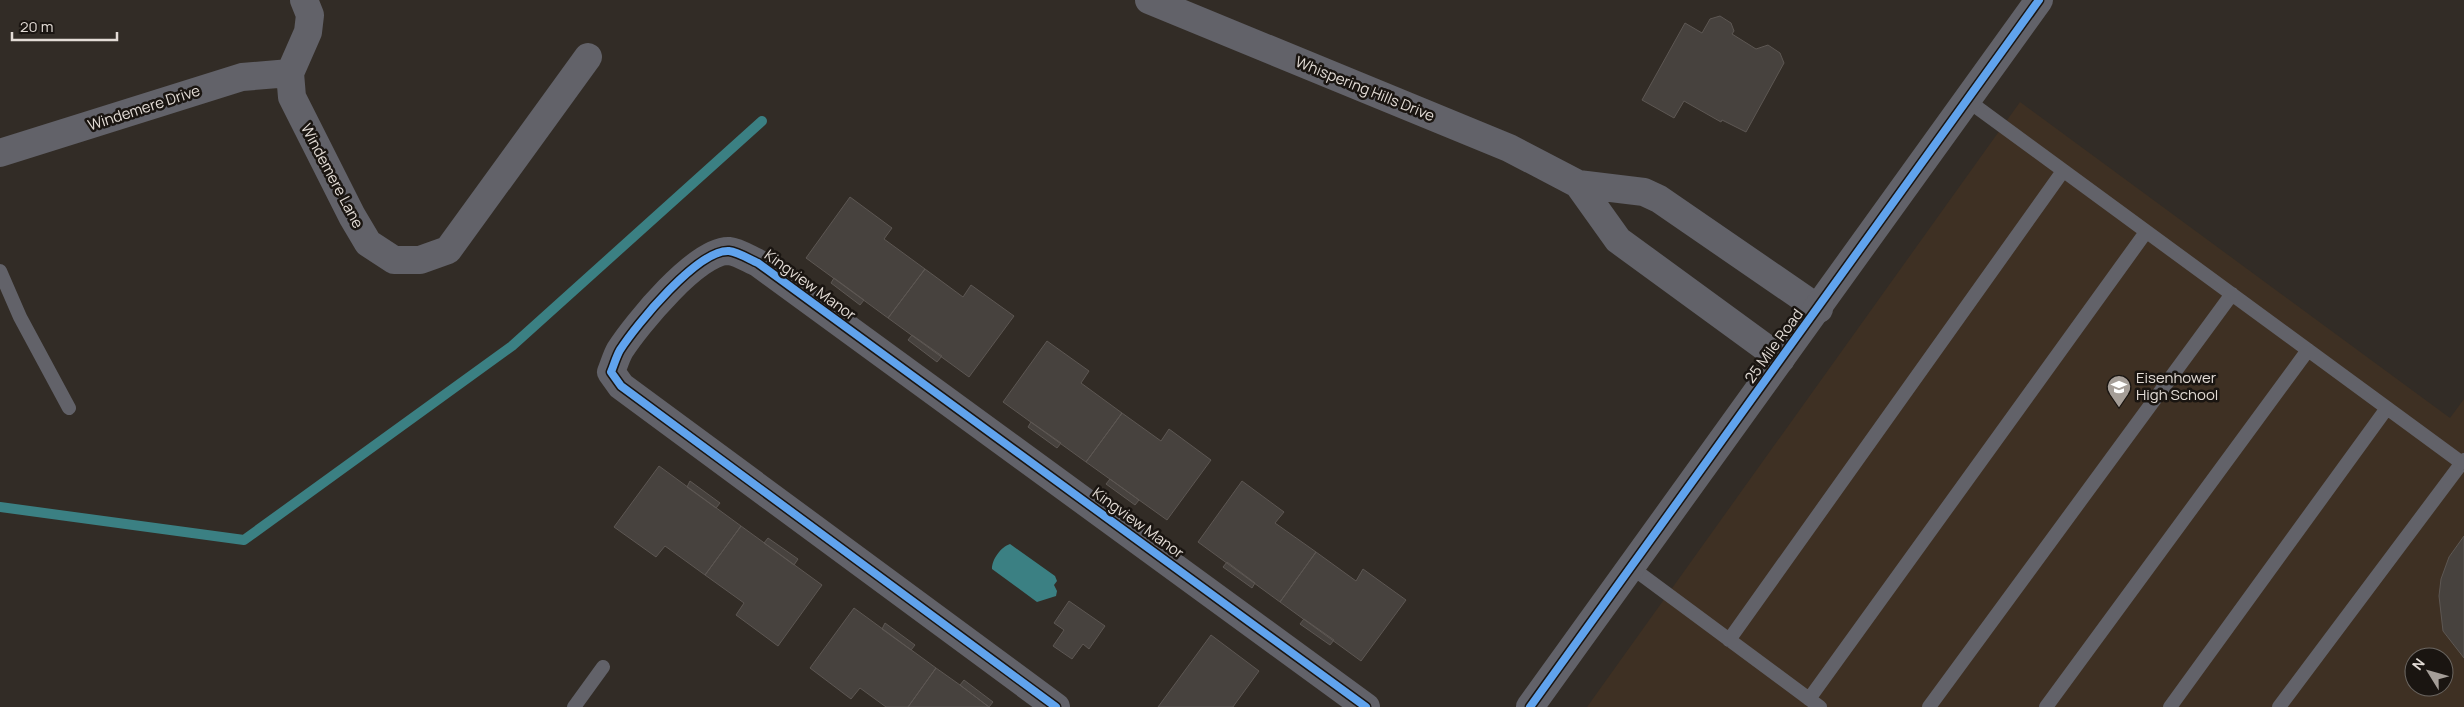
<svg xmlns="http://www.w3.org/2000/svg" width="2464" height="707" viewBox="0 0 2464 707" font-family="Manrope,sans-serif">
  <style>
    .built { fill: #3e3023; fill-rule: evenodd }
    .water { fill: #3b8083 }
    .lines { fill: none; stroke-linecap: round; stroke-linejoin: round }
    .stream { stroke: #3b8083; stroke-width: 10 }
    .building { fill: #47423e; stroke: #5d5753 }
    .service { stroke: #626269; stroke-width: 14 }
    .minor { stroke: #626269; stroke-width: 28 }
    .tertiary { stroke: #626269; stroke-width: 28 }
    .cycleway-casing { stroke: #1a1511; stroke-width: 11 }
    .cycleway { stroke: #60a3ed; stroke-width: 8 }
    .labels { text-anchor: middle; stroke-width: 5; stroke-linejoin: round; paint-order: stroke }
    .street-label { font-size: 15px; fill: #e3dcd6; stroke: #1a1511 }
    .poi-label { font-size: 15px; fill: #e3dcd6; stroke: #1a1511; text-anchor: start }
  </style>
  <rect width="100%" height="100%" fill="#322c26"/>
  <path class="built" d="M2020,102L2450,418L2464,399V707H1587ZM2414,657H2444V687H2414Z"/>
  <path class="water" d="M1010,544L1055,576L1057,581L1054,585L1057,591L1056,596L1037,602L992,569C992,559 1001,547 1010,544Z"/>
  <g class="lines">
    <path class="stream" d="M0,507L244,540L512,346L762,121"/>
  </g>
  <path class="building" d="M1720,16L1731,23L1734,31L1732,34L1756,49L1768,45L1780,53L1784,63L1746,132L1722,120L1721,122L1684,101L1674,118L1642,100L1685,23L1702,33L1710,19Z
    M850,197L892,228L884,239L925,269L888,318L806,258Z
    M925,269L963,297L971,285L1014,316L969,377L888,318Z
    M834,278L864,300L860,305L831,283Z
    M912,335L942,356L937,362L908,340Z
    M1047,341L1089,371L1081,383L1122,413L1086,462L1003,402Z
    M1122,413L1161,441L1169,429L1211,460L1167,520L1086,462Z
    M1031,422L1061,443L1057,448L1028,427Z
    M659,466L741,526L705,575L665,546L656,557L614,527Z
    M1110,479L1139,500L1135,505L1106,484Z
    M690,481L720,503L716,508L687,487Z
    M1242,481L1284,512L1275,523L1316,552L1280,602L1198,542Z
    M741,526L822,585L778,646L736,615L744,603L705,575Z
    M2464,536V658L2443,631L2439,596L2441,579L2449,557Z
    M768,538L798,559L794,565L764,543Z
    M1316,552L1356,581L1363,569L1406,600L1361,661L1280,602Z
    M1227,562L1255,583L1252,588L1223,567Z
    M1069,601L1105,626L1089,649L1083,644L1072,659L1053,646L1064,630L1054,623Z
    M854,608L936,668L908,707H886L860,688L851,699L810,668Z
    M1304,619L1334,640L1330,645L1300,624Z
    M885,623L915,645L911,650L882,629Z
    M1211,635L1259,671L1235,704L1233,707H1158Z
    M936,668L960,685L989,707H908Z
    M964,680L993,702L989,707L960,685Z"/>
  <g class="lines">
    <path class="service" d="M1967,100L2462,463
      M0,271L20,317L69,408
      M1631,567L1820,707
      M1729,640L2063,171
      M1809,699L2146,232
      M574,707L603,667
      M1929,707L2232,294
      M2046,707L2308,350
      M2170,707L2387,408
      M2279,707L2464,460"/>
    <path class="minor" d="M304,0L310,15L308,32L290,73L292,97L352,216L368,243L394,260H420L448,250L588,57
      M1149,0L1509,148L1578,184
      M0,153L242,77L290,73
      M1781,359L1618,240L1578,184L1644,192L1659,199L1819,309
      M1056,707L621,386L611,372C614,365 616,357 620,350C636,325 698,249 729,251C738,252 749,259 758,263L1366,707"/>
    <path class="tertiary" d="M1530,707L2039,0"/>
    <g class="cycleway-casing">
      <path id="cycleway" d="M1056,707L621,386L611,372C614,365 616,357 620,350C636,325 698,249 729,251C738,252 749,259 758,263L1366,707
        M1530,707L2039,0"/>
    </g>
    <use href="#cycleway" class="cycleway"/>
  </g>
  <defs>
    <g id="school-pin" transform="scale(1.25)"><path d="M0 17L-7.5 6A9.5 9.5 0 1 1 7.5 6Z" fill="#a59e98" stroke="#1a1511"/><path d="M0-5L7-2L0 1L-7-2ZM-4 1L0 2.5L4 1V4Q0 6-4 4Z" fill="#fff"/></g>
  </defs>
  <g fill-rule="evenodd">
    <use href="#school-pin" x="2119" y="387"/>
  </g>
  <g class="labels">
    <g class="street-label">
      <text transform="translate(1365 89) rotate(22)" y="5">Whispering Hills Drive</text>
      <text transform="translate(144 108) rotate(-18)" y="5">Windemere Drive</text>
      <text transform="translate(332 176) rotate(62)" y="5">Windemere Lane</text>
      <text transform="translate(810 285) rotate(36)" y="5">Kingview Manor</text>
      <text transform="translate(1774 346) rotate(-54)" y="5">25 Mile Road</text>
      <text transform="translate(1138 523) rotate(36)" y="5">Kingview Manor</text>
    </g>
    <g class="poi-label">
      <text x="2136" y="383">Eisenhower<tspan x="2136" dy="17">High School</tspan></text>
    </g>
  </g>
  <g transform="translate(2429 672) rotate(307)"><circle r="24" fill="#1a1511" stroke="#6a6560"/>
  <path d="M0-4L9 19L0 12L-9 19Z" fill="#a59e98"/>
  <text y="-8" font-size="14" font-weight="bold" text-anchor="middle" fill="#e3dcd6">N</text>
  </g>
  <path d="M12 32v8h105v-8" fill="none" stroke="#e3dcd6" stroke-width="2.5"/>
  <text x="20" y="32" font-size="15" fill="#e3dcd6" stroke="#1a1511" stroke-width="4" paint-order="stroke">20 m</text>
</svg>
